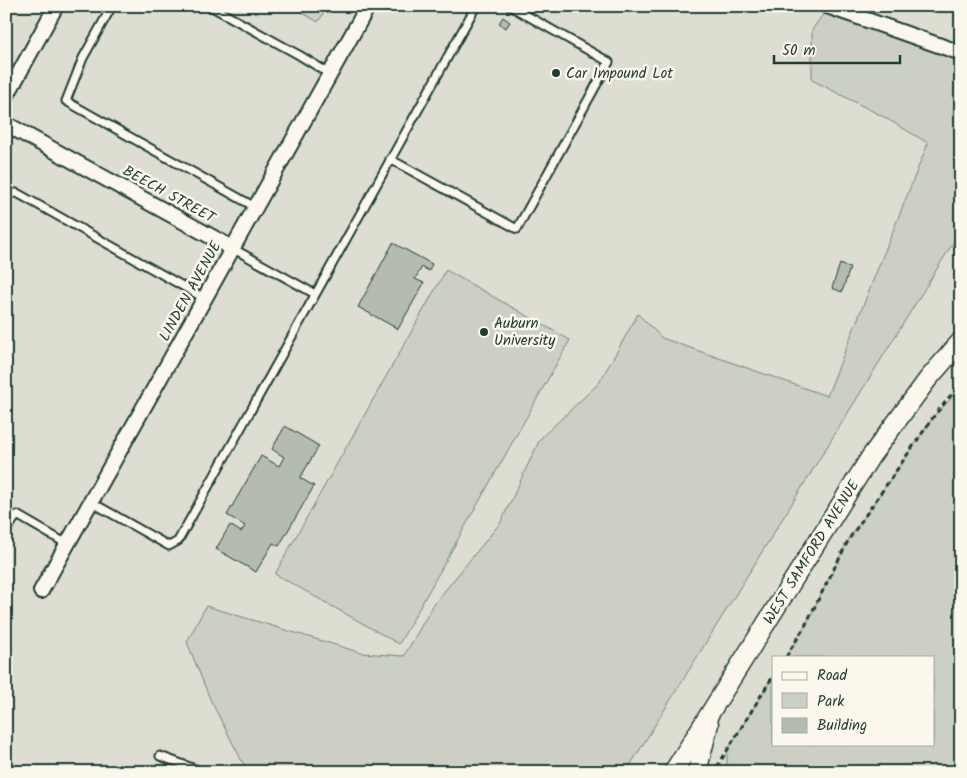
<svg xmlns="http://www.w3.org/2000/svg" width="967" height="778" viewBox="0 0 967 778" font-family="Kalam,sans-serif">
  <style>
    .built { fill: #ddddd2; fill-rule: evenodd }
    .green { fill: #cbcfc4; stroke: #75867c }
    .building { fill: #b4bbb0; stroke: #1f3d34 }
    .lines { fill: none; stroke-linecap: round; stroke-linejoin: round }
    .service-casing { stroke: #1f3d34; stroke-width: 11 }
    .minor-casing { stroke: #1f3d34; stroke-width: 18 }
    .tertiary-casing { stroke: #1f3d34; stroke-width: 21 }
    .path { stroke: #1f3d34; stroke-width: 3; stroke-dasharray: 5 4; stroke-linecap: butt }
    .service { stroke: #fbf7ec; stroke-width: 7 }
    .minor { stroke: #fbf7ec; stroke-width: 14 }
    .tertiary { stroke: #fbf7ec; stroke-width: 18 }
    .poi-dot { fill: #1f3d34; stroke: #fbf7ec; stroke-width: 2 }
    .labels { text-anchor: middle; stroke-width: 5; stroke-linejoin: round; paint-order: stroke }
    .poi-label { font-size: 15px; fill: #1f3d34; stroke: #fbf7ec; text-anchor: start }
    .street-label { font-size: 15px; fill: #1f3d34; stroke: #fbf7ec }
  </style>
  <rect width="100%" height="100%" fill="#eeece1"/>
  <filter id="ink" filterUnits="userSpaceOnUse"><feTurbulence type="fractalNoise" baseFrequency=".02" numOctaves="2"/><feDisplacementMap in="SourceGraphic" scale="10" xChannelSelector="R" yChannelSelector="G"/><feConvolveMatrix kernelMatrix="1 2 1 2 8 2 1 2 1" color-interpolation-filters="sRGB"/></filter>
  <g filter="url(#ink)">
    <path class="built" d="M6,6H961V772H246L245,767L234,772H6ZM773,657H933V744H773Z"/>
    <path class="green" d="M291,6H322L326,9L318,22Z
      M828,7L961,54V230L626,772H246L245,767L210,699L187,642L206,606L362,653L404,656L434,604L501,522L540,439L599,383L638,314L662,338L827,396L928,143L882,116L812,80V30Z
      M446,270L570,340L399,644L275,574Z
      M961,388V772H727V751L773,676V744H933V657H786L805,626L849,539L934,416Z"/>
    <path class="building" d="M503,17L510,22L506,28L499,23Z
      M393,243L432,264L429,271L422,267L415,279L424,283L398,329L358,307Z
      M840,264L850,268L842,292L832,288Z
      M285,426L319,446L300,478L314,486L279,546L273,543L256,572L216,549L230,525L241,532L245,526L227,515L261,456L279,466L284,457L272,449Z"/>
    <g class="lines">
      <g class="service-casing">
        <path id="service" d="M112,6L83,58L66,101L255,207
          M210,6L299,55L330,74
          M390,159L517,229L609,62L510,6
          M6,194L17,193L204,298
          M232,248L315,294
          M91,502L169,546L178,541L476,6
          M6,531L17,515L67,544
          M160,756L203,772"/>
      </g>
      <g class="minor-casing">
        <path id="minor" d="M827,6L961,53
          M6,97L56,6
          M6,124L232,248
          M41,591L368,6"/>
      </g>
      <g class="tertiary-casing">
        <path id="tertiary" d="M673,772L871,456L928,379L961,341
          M697,772L709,724"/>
      </g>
      <path class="path" d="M786,657L805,626L849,539L934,416L961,383
        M717,767L773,676"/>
      <use href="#service" class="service"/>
      <use href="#minor" class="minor"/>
      <use href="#tertiary" class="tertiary"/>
    </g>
  </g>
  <g class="poi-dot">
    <circle cx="556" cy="73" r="5"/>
    <circle cx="484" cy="332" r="5"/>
  </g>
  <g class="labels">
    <g class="poi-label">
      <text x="566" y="78">Car Impound Lot</text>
      <text x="494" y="328">Auburn<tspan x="494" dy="17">University</tspan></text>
    </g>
    <g class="street-label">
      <text transform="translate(169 194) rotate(29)" y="5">BEECH STREET</text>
      <text transform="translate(190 291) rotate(-61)" y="5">LINDEN AVENUE</text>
      <text transform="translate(811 552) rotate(-58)" y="5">WEST SAMFORD AVENUE</text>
    </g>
  </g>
  <rect width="967" height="778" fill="none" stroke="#fbf7ec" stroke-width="25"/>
  <rect x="12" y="12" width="942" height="753" fill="none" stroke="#1f3d34" stroke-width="2" filter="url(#ink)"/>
  <rect x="772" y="656" width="162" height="90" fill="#fbf7ec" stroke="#a3ada2"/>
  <rect x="782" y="672" width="25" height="8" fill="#fbf7ec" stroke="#a3ada2"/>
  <text x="817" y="680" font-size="15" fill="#1f3d34">Road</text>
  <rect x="782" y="693" width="25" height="15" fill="#cbcfc4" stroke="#a3ada2"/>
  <text x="817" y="706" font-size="15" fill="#1f3d34">Park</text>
  <rect x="782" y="718" width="25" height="15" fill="#b4bbb0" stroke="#a3ada2"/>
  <text x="817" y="730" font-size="15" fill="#1f3d34">Building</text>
  <path d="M774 55v8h126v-8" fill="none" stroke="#1f3d34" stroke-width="2.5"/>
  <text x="782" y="55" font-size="15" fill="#1f3d34" stroke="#fbf7ec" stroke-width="4" paint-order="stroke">50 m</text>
</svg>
